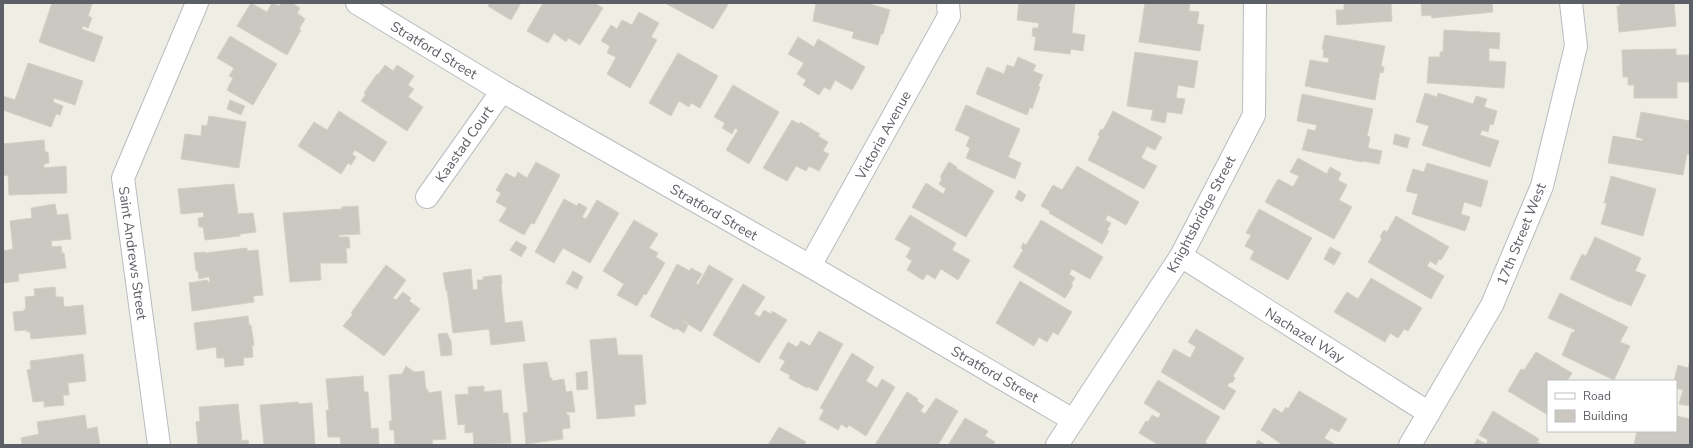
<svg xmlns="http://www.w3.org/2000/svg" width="1693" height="448" viewBox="0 0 1693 448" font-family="'Nunito Sans',sans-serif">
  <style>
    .building { fill: #cac8c1; stroke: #d4d0c2 }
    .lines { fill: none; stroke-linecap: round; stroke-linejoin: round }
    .minor-casing { stroke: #b9bbc0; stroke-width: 24 }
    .minor { stroke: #fff; stroke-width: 22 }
    .labels { text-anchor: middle; stroke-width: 3; stroke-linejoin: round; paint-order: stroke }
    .street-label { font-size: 14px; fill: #5c5f65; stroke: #fff }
  </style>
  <rect width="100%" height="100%" fill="#efeee4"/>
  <path class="building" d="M52,3L92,4L88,16L92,18L88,28L83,26L82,29L103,37L94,62L39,42Z
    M251,3L267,12L272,3L279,6L281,3H292L300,8L297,13L305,19L299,29L301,30L287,55L237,26Z
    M490,3H521L511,20L488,6Z
    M543,3H594L603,8L580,45L568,38L566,42L554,33L548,43L527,31Z
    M665,3H729L713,29Z
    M816,3H870V4L890,10L883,34H881L878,45L852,38L854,32L813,21Z
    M1019,3H1075L1072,33L1085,35L1083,51L1071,49L1070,54L1034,50L1036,37L1032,36L1033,28H1038L1039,23L1017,20Z
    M1145,3H1190L1189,11L1199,12L1197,24L1204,25L1200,51L1139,42Z
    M1344,3H1391L1392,21L1337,25L1336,10H1344Z
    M1430,3H1492L1493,12L1432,18L1431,15L1422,16L1421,4Z
    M1620,3H1674L1676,26L1619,32L1617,6H1620Z
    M639,12L659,23L651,37L657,40L630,88L607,74L616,57L607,53L610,46L601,41L611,25L617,29L622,20L632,25Z
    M1444,30L1500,33L1499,49L1489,48V61L1506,62L1504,88L1427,83L1429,57H1440V52H1443Z
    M1325,35L1385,46L1381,66L1384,67L1383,73L1380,72L1375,100L1305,86L1310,60L1328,63L1329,58L1323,57L1324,49H1322Z
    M230,36L277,64L253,105L227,90L233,78L229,76L234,68L217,58Z
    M798,37L814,47L818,39L865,67L852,90L835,80L830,90L824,87L819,95L803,85L806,80L797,74L804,63L788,54Z
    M1676,49V55H1689V82H1677V98H1634V85H1628V77H1623L1622,50Z
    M1135,52L1198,61L1194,88L1178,85L1176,98L1185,99L1182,114L1167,112L1165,123L1151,120L1153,110L1127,106Z
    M678,53L718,76L700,108L691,103L689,107L679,101L671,116L649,103Z
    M1018,57L1036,65L1033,71L1043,75L1038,86L1040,87L1032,109L1030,107L1027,115L976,94L987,67L1004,74L1007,65L1014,67Z
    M28,63L83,81L75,105L54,98L53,102L63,106L60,115L56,114L51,127L3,110V96L15,100Z
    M385,65L393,71L397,65L414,76L408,85L414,89L408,97L423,107L407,131L361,101L366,94L364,93L377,74L378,75Z
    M733,85L779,112L749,164L726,150L738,130L735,128L732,134L722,128L725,123L714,117Z
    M1425,93L1437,97L1438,93L1473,104L1476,96L1487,99L1484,107L1497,111L1493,125L1490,124L1488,132L1482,130L1480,135L1499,141L1490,167L1422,145L1429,126L1416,122Z
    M1302,94L1373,109L1367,136L1370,137L1368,148L1382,151L1379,164L1363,161L1362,162L1302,150L1308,129L1315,131L1317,125L1297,121Z
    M230,100L245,106L241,115L227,109Z
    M966,105L1020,129L1008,157L1021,163L1015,179L966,158L970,148L966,146L970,137L955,130Z
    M339,111L387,142L374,162L355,150L352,154L356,157L351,165L348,163L341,174L298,146L314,122L327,130Z
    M1113,111L1162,137L1155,150L1147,146L1141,158L1157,166L1144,189L1088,160L1100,136L1098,135L1101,129L1103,130Z
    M1641,112L1690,121V155L1687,154L1683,175L1608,163L1613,136L1642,141L1643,139L1636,137Z
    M209,116L246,122L239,168L181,159L185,134L201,136L202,125L207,126Z
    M792,120L799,124L800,122L820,134L818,136L828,142L823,151L829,154L819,171L809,166L806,171L796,166L787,181L763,168Z
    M1395,134L1410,138L1407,148L1393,144Z
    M44,140L45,152H48L49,163L44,164V168L66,166L67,193L9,195L8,175L3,176V144Z
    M1298,158L1327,174L1330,167L1341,173L1338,180L1347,185L1339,200L1352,207L1334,239L1265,202L1278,179L1293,187L1299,176L1290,172Z
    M536,162L560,175L534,224L531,223L524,235L499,221L507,208L496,202L501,193L496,190L506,173L515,178L518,172L527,178Z
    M949,162L957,167L956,168L994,191L966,237L912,207L926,183L943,194L946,189L939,184L942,179L940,177Z
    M1427,163L1488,181L1481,207L1464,202L1461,214L1470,217L1465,231L1412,214L1418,194L1406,191L1413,169L1424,172Z
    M1077,166L1139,202L1126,225L1108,215L1105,220L1111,223L1107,230L1109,231L1102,244L1049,213L1050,211L1041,206L1053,185L1062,190Z
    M1611,176L1656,189L1643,236L1601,224L1607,203H1604Z
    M234,184L238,214L253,213L256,232L240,234V236L205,240L203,227H199L198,218L204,217L203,212L181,214L178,189Z
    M1019,190L1026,195L1022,202L1015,198Z
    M564,199L577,206L579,203L587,208L582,217L586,219L597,200L619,213L590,263L563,248L554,263L535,252Z
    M55,204L57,215L68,214L71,239L51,241L52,247L61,246L62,253H64L66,268L18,274L19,281L3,283V251L13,249L10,221L32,218L31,208Z
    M358,206L360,234L339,235V237H349L350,248H346L347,263H320L321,280L290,282L283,213L342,209V207Z
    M1259,209L1312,238L1288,280L1250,259L1254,251L1245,246L1251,235L1246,233Z
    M910,215L956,243L952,250L970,260L958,280L941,269L935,279L927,274L923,280L907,270L912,261L906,257L911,248L895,239Z
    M1396,216L1449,247L1441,260L1439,259L1436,265L1430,261L1427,266L1444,276L1431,299L1368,262L1382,239L1380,237L1384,230L1387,232Z
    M634,220L658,234L649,248L658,253L656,257L665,263L646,295L644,294L637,306L617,295L624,284L603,271Z
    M1041,220L1103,257L1090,279L1072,269L1069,274L1075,278L1071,284L1073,285L1065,298L1013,267L1023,250L1021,248L1023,243L1026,245Z
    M1595,237L1641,258L1635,271L1646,275L1631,306L1620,301V302L1570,279L1582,254L1586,256Z
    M516,241L527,247L521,257L510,250Z
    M1330,247L1341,253L1334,265L1324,259Z
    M247,248V251L258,250L263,295L253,296L254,302L192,311L189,283L207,280L208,282H210L209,276L207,277L199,279L198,271H196L194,253L205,252V253Z
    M677,264L690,271L691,268L702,274L696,283L698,285L709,265L733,279L701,332L680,319L688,325L684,333L676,328L675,330L650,316Z
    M386,265L406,280L393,298L396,300L403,292L411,298L409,301L420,309L384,356L343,326L353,314L351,313Z
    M471,269L473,290L478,289L477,280H483V277L501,275L502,283L501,284L505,323L522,321L525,341L491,345L489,329L453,333L447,290L446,291L443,273Z
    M573,271L583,277L577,289L566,283Z
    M1371,278L1422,308L1408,331L1404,329L1398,338L1390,333L1385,342L1334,312L1347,292L1358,299Z
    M1020,281L1072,312L1058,335L1053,332L1047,342L1039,337L1034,346L996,323Z
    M743,284L765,297L754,314L760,317L764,310L771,314L772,311L787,320L759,363L713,335Z
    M55,287L56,297H63L64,307L83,305L86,334L31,339L30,332H27V330L15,331L13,312L24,311V309H26L25,297L35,296L34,289Z
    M1560,293L1628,327L1620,342L1630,346L1614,380L1562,355L1572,332L1574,333L1575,330L1548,318Z
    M248,316L249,325H251L254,345L252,346L253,357L243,358L244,365L225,367L224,358H217L216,347L197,350L194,323Z
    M1196,329L1244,358L1233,376L1235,378L1232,383L1230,382L1227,386L1236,391L1224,410L1161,372L1174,349L1190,358L1196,347L1188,342Z
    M819,331L843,344L817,391L808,387L807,388L789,378L790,375L780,370L785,361L779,358L788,342L797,347L801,341L810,346Z
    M447,333L451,341L452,355L441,356L438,334Z
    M616,338L618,355H642L646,404L634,405L635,416L597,419L590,340Z
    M1536,352L1572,373L1567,381H1548V415L1508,391L1521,369L1524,370Z
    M852,353L874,367L866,381L877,388L882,379L895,387L866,436L849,425L847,428L841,424L838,430L819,419L824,410L820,408Z
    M83,354L86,381L68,383L69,395H63L64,405L44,407V401L33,402L27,370L31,369L30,361Z
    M1690,361V406L1679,404L1683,390L1676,388V381H1674L1678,365L1688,368Z
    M547,362L550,378H552V381L564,379L566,392L572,391L575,412H566L567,415H569L570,428L562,429L563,439L526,444L523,413L528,412L523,364Z
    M406,366L414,372L424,371L426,390L428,389V393L441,391L446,439L432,440L433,445H395L394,430H390L389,421H392L389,375L402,374Z
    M587,371L588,389L577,390L576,373Z
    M363,376L364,392H368L371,429L378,428L379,445H341L340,437H328L326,410H329L326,379Z
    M1158,380L1220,417L1205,442L1207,443L1206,445H1159L1139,433L1146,421L1148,422L1152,415L1158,418L1161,414L1144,403Z
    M484,386V392L501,390L503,413H508L511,443L474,445L473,432L465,433V424L458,425L455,395L469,394L468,387Z
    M1299,391L1347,419L1339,432L1331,428L1324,438L1336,445H1283L1261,430L1274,408L1282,413L1286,407L1288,409Z
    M907,392L918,399L917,401L924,406L920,411L925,414L936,398L958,411L938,445H875Z
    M298,402L299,404L312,403L315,445H264L260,405Z
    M238,404L242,441L248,440L249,445H198L196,422L200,421L199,407Z
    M1493,411L1539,439L1537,442L1542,445H1474L1477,439L1486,444L1488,440L1479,435Z
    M85,415L87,429L97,427L100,445H22L21,438L39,434L37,422Z
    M1676,416L1690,419V445H1634L1637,431H1676Z
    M965,418L988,431L985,436L995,442L993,445H948Z
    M779,427L806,442L804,445H768Z
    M1258,440L1266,445H1255Z"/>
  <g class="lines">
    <g class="minor-casing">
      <path id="minor" d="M357,3L502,91L810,266L1073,420
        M427,197L502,91
        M1181,256L1429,413
        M810,266L949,16L948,3
        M159,445L123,178L197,3
        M1057,445L1181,256L1254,115L1255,3
        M1410,445L1492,305L1542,186L1576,46L1571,3"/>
    </g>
    <use href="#minor" class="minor"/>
  </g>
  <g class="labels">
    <g class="street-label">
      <text transform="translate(434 50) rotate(31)" y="5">Stratford Street</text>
      <text transform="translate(883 135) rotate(-61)" y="5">Victoria Avenue</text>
      <text transform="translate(464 144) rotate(-55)" y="5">Kaastad Court</text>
      <text transform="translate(714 212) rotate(30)" y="5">Stratford Street</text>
      <text transform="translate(1201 214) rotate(-62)" y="5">Knightsbridge Street</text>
      <text transform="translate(1521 234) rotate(-68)" y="5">17th Street West</text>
      <text transform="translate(133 253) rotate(82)" y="5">Saint Andrews Street</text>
      <text transform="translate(1305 335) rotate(32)" y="5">Nachazel Way</text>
      <text transform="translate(995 374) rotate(30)" y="5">Stratford Street</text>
    </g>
  </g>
  <rect width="1693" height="448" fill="none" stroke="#5c5f65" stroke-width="8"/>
  <rect x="1547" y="380" width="130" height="52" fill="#ffffff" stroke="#bebfc1"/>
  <rect x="1555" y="393" width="20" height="6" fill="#ffffff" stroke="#bebfc1"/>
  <text x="1583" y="400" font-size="12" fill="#5c5f65">Road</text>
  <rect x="1555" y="410" width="20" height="12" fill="#cac8c1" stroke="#bebfc1"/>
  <text x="1583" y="420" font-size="12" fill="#5c5f65">Building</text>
</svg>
